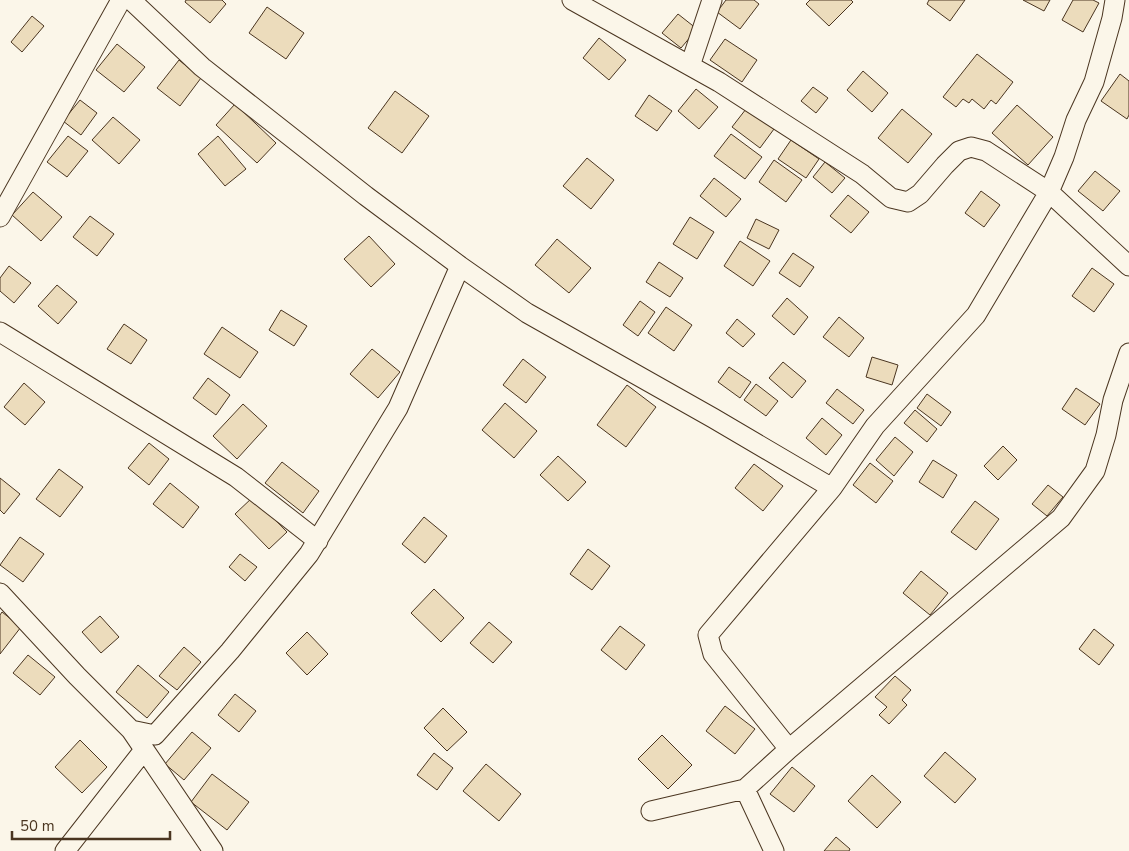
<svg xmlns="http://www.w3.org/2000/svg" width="1129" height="851" viewBox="0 0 1129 851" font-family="'Nunito Sans',sans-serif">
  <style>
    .building { fill: #ecdcbc; stroke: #4a3520 }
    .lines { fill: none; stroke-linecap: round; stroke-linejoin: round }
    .street-casing { stroke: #4a3520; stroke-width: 21 }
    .street { stroke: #fbf6e9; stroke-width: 19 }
  </style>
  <rect width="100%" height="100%" fill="#fbf6e9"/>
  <path class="building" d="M186,0H222L226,4L210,23L185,2Z
    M726,0H754L759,4L740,29L717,12Z
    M810,0H851L853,2L829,26L806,4Z
    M929,0H965L950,21L927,4Z
    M1023,0H1050L1044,11Z
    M1073,0H1093L1099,3L1083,32L1062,20Z
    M267,7L304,33L286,59L249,33Z
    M678,14L697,29L681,48L662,33Z
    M32,16L44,26L22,52L11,42Z
    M599,38L626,60L609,80L583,58Z
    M725,39L757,60L742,82L710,60Z
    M117,44L145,67L124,92L96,70Z
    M977,54L1013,82L996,104L991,100L984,109L972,99L969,103L963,99L956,107L943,97Z
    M179,60L201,78L180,106L157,88Z
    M863,71L888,93L872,112L847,90Z
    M1120,74L1129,81V115L1127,119L1101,101Z
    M813,87L828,98L816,113L801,101Z
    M696,89L718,107L699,129L678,111Z
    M395,91L429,116L402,153L368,128Z
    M649,95L672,111L657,131L635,116Z
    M80,100L97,113L81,135L63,121Z
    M235,104L276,143L257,163L216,125Z
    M1017,105L1053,137L1028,165L992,133Z
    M746,109L774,129L760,148L732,127Z
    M902,109L932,134L908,163L878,138Z
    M113,117L140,140L119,164L92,140Z
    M731,134L762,157L745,179L714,156Z
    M68,136L88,151L67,177L47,162Z
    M218,136L246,169L225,186L198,154Z
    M791,140L819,159L806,178L778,159Z
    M587,158L614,180L591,209L563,186Z
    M774,160L802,180L786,202L759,182Z
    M825,162L845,178L832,193L813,177Z
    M1095,171L1120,191L1103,211L1078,191Z
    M714,178L741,199L726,217L700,196Z
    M981,191L1000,205L984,227L965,213Z
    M33,192L62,217L41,241L12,215Z
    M848,195L869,212L851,233L830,216Z
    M90,216L114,234L97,256L73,237Z
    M690,217L714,232L697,259L673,244Z
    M756,219L779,230L769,249L747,238Z
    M369,236L395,264L371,287L344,259Z
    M557,239L591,268L569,293L535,265Z
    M740,241L770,261L753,286L724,266Z
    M793,253L814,267L800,287L779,273Z
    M659,262L683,278L670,297L646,282Z
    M9,266L31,283L14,303L0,291V278Z
    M1092,268L1114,284L1094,312L1072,296Z
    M57,285L77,302L58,324L38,306Z
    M787,298L808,317L794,335L772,316Z
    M640,301L655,312L638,336L623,325Z
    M666,307L692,325L674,351L648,333Z
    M281,310L307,326L294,346L269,330Z
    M839,317L864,338L849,357L823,337Z
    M737,319L755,334L743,347L726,333Z
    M124,324L147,340L131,364L107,349Z
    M222,327L258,352L240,378L204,354Z
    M372,349L400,372L378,398L350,374Z
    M872,357L898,365L892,385L866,377Z
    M523,359L546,377L526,403L503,385Z
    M783,362L806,381L792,398L769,378Z
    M729,367L751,382L740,398L718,382Z
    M208,378L230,395L216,415L193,398Z
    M24,383L45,402L25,425L4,407Z
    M756,384L778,401L766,416L744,400Z
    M627,385L656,407L626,447L597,425Z
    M1076,388L1100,404L1085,425L1062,409Z
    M837,389L864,410L853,424L826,403Z
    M927,394L951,412L941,426L917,408Z
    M505,403L537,431L514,458L482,430Z
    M243,404L267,426L237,459L213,436Z
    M915,410L937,429L927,442L904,423Z
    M822,418L842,435L826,455L806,438Z
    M895,437L913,452L894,476L876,460Z
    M149,443L169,459L149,485L128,468Z
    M1003,446L1017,460L998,480L984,466Z
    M558,456L586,482L568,501L540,475Z
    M933,460L957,475L943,498L919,482Z
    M282,462L319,491L303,513L265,483Z
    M870,463L893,481L876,503L853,485Z
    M754,464L783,486L763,511L735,488Z
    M59,469L83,487L60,517L36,499Z
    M0,478L20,494L4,514L0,510Z
    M170,483L199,507L183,528L153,504Z
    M1048,485L1063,497L1047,516L1032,504Z
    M253,497L287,532L269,549L235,514Z
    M975,501L999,519L976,550L951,532Z
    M424,517L447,536L425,563L402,544Z
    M20,537L44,554L23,582L0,565Z
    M588,549L610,566L592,590L570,574Z
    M240,554L257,567L245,581L229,567Z
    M921,571L948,593L930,615L903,593Z
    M434,589L464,618L441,642L411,613Z
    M2,612L21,627L0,654V615Z
    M100,616L119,637L101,653L82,632Z
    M489,622L512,642L493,663L470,643Z
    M620,626L645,645L626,670L601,650Z
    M1094,629L1114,645L1099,665L1079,649Z
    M307,632L328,654L307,675L286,653Z
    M184,647L201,662L177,690L159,676Z
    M28,655L55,677L40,695L13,673Z
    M138,665L169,692L147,718L116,692Z
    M895,676L911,690L902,700L907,705L889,724L879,715L887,707L875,697Z
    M235,694L256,711L239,732L218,715Z
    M725,706L755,729L735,754L706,731Z
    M443,708L467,732L447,751L424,728Z
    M192,732L211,748L184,780L165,764Z
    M662,735L692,765L668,789L638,759Z
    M80,740L107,767L82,793L55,767Z
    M945,752L976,779L955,803L924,776Z
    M434,753L453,768L437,790L417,775Z
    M486,764L521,794L499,821L463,791Z
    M792,767L815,786L794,812L770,794Z
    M212,774L249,802L227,830L191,802Z
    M872,775L901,802L877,828L848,801Z
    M836,837L850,849L849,851H824Z"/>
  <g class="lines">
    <g class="street-casing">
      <path id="street" d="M131,0L202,67L366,196L460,266L527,313L713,418L832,488L875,426L976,315L1049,192L1129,266
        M572,0L719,82L862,174L891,198L908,202L920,194L945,165L959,151L971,147L986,151L1049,192L1064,157L1076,120L1094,82L1112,18L1115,0
        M690,66L712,0
        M0,217L121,0
        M0,332L236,477L318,541
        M0,593L77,676L131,730L155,735L230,651L309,554L398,408L460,266
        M131,730L213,851
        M789,749L713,654L708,635L832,488
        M745,789L774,851
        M651,811L745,789L789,749L1061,518L1095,471L1106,435L1113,400L1129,353
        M65,851L144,750"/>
    </g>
    <use href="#street" class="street"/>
  </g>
  <path d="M12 831v8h158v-8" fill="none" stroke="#4a3520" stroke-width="2.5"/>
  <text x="20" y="831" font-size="15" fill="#4a3520" stroke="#fbf6e9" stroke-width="4" paint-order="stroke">50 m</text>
</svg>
